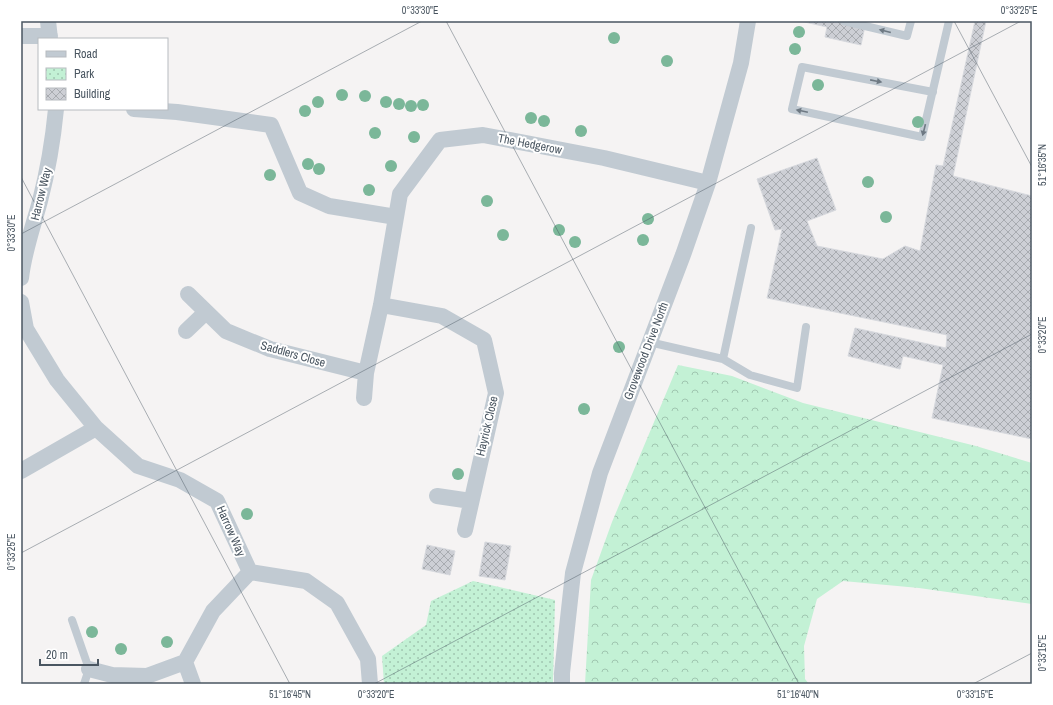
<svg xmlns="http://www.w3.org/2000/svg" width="1053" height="705" viewBox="0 0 1053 705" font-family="'Archivo Narrow',sans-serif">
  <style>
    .forest { fill: url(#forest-crowns) }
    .park { fill: url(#park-dots) }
    .building { fill: url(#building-cross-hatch); stroke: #d7d9de }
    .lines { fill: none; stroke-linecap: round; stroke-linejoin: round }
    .lane { stroke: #c1cad2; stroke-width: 8 }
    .street { stroke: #c1cad2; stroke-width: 16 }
    .tree { fill: #7bb799 }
    .oneway { fill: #6e7983 }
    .ticks { fill: none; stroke: #4a5661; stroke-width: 1; stroke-opacity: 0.45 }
    .labels { text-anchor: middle; stroke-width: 4; stroke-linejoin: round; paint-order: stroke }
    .street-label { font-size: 12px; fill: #4a5661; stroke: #fff }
    .neatline { fill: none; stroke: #4a5661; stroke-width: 1.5 }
    .ticks-label { font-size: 10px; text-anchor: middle; fill: #4a5661 }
  </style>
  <defs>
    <pattern id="forest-crowns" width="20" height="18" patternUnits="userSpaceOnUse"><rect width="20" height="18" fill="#c3f1d5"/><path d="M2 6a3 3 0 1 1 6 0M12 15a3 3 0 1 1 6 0" fill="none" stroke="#a0c6b0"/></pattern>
    <pattern id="park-dots" width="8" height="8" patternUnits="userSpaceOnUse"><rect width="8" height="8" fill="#c3f1d5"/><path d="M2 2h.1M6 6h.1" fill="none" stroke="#a0c6b0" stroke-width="1.8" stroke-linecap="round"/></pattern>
    <pattern id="building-cross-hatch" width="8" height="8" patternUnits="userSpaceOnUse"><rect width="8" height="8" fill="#cdcfd5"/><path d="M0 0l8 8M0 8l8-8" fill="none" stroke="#a8abb0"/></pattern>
  </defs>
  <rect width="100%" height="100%" fill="#f5f3f3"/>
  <path class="forest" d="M678,365L732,376L803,403L976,446L1032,463V604L919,588L843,581L817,599L804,646L805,679L809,684H585L591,580L612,522Z"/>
  <path class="park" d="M473,581L555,600L553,684H384L382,656L426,625L431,601Z"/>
  <path class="building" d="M800,21H866L861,45L825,37L827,27Z
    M975,21H986L953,176L1032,196V439L932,418L943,365L903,356L900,369L848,356L855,328L946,348L947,335L767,298L782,229L775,230L757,179L817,158L836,210L807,221L817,246L883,259L905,246L920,251L936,165L943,166Z
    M485,542L511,546L505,580L479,576Z
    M427,545L455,551L450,575L422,569Z"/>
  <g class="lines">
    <path class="lane" d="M844,21L907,36L911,21
      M933,92L802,67L792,109L922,137L949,21
      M649,342L723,359L751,228
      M723,359L750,375L797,388L806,327
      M72,620L89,669L84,684"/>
    <path class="street" d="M48,21L50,39
      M21,36H50
      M134,109L177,112L271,125L300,193L329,206L396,217
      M21,278C24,251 33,227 40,201C48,170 53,140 56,109
      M188,294L226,331L270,349L366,373
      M21,302L26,329L57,380L96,428L138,466L180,480L217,501L250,572L306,581L337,603L368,659L370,684
      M381,305L442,316L484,340L496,393L465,530
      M186,331L206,312
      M364,398L366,373L381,305L400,194L440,140L483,135L604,158L708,183
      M21,471L96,428
      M437,496L471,501
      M185,662L193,684
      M89,669L112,675L147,676L185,662L213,611L250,572
      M562,684V673L573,573L600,473L683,255L708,183L741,63L748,21"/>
  </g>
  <g class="tree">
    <circle cx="799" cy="32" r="6"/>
    <circle cx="614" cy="38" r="6"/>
    <circle cx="795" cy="49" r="6"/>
    <circle cx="667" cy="61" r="6"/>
    <circle cx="818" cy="85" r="6"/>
    <circle cx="342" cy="95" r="6"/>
    <circle cx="365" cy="96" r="6"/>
    <circle cx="318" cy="102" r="6"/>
    <circle cx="386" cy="102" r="6"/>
    <circle cx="399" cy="104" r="6"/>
    <circle cx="423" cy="105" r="6"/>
    <circle cx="411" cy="106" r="6"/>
    <circle cx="305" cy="111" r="6"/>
    <circle cx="531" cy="118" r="6"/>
    <circle cx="544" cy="121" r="6"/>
    <circle cx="918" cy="122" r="6"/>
    <circle cx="581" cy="131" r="6"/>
    <circle cx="375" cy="133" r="6"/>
    <circle cx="414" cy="137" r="6"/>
    <circle cx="308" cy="164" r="6"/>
    <circle cx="391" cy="166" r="6"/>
    <circle cx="319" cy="169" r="6"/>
    <circle cx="270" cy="175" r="6"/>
    <circle cx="868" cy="182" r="6"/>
    <circle cx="369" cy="190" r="6"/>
    <circle cx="487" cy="201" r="6"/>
    <circle cx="886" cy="217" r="6"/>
    <circle cx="648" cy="219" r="6"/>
    <circle cx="559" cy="230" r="6"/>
    <circle cx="503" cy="235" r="6"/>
    <circle cx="643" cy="240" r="6"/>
    <circle cx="575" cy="242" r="6"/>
    <circle cx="619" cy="347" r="6"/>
    <circle cx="584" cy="409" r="6"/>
    <circle cx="458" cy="474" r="6"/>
    <circle cx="247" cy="514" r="6"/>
    <circle cx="92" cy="632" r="6"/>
    <circle cx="167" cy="642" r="6"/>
    <circle cx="121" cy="649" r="6"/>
  </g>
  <defs><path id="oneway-solid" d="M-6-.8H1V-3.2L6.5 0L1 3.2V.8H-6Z"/></defs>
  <g class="oneway">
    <use href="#oneway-solid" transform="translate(885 31) rotate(-166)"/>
    <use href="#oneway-solid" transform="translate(876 81) rotate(11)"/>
    <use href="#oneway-solid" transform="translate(802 111) rotate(-168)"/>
    <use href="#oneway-solid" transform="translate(924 130) rotate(104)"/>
  </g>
  <path class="ticks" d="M446,21L799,684M954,21L1032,167M21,177L290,684M21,234L422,21M21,553L1021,21M374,684L1032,334M973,684L1032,653"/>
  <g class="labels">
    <g class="street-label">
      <text transform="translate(530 144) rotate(11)" y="4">The Hedgerow</text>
      <text transform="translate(41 194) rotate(-76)" y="4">Harrow Way</text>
      <text transform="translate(646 351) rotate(-69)" y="4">Grovewood Drive North</text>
      <text transform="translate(293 354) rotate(16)" y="4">Saddlers Close</text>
      <text transform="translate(487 426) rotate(-77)" y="4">Hayrick Close</text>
      <text transform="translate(231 531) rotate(66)" y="4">Harrow Way</text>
    </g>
  </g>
  <rect width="1053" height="705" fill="none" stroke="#ffffff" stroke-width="44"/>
  <rect x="38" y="38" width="130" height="72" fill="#ffffff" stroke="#b7bbc0"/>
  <rect x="46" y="51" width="20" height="6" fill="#c1cad2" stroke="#b7bbc0"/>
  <text x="74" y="58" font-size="12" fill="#4a5661">Road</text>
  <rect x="46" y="68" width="20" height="12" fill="url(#park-dots)" stroke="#b7bbc0"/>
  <text x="74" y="78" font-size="12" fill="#4a5661">Park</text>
  <rect x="46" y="88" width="20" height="12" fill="url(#building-cross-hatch)" stroke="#b7bbc0"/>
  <text x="74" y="98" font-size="12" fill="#4a5661">Building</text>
  <path d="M40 659v6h58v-6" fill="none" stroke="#4a5661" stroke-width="2"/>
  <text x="46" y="659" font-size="12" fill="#4a5661" stroke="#ffffff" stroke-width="3" paint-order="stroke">20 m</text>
  <rect x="22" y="22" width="1009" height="661" class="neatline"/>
  <g class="ticks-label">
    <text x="420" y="14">0°33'30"E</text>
    <text x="1019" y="14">0°33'25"E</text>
    <text transform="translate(1042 165) rotate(-90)" y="4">51°16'35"N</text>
    <text transform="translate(11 233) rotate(-90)" y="4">0°33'30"E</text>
    <text transform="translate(1042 335) rotate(-90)" y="4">0°33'20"E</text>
    <text transform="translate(11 552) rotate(-90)" y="4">0°33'25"E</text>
    <text transform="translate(1042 653) rotate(-90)" y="4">0°33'15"E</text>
    <text x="290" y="698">51°16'45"N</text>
    <text x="376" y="698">0°33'20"E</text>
    <text x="798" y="698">51°16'40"N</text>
    <text x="975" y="698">0°33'15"E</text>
  </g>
</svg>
